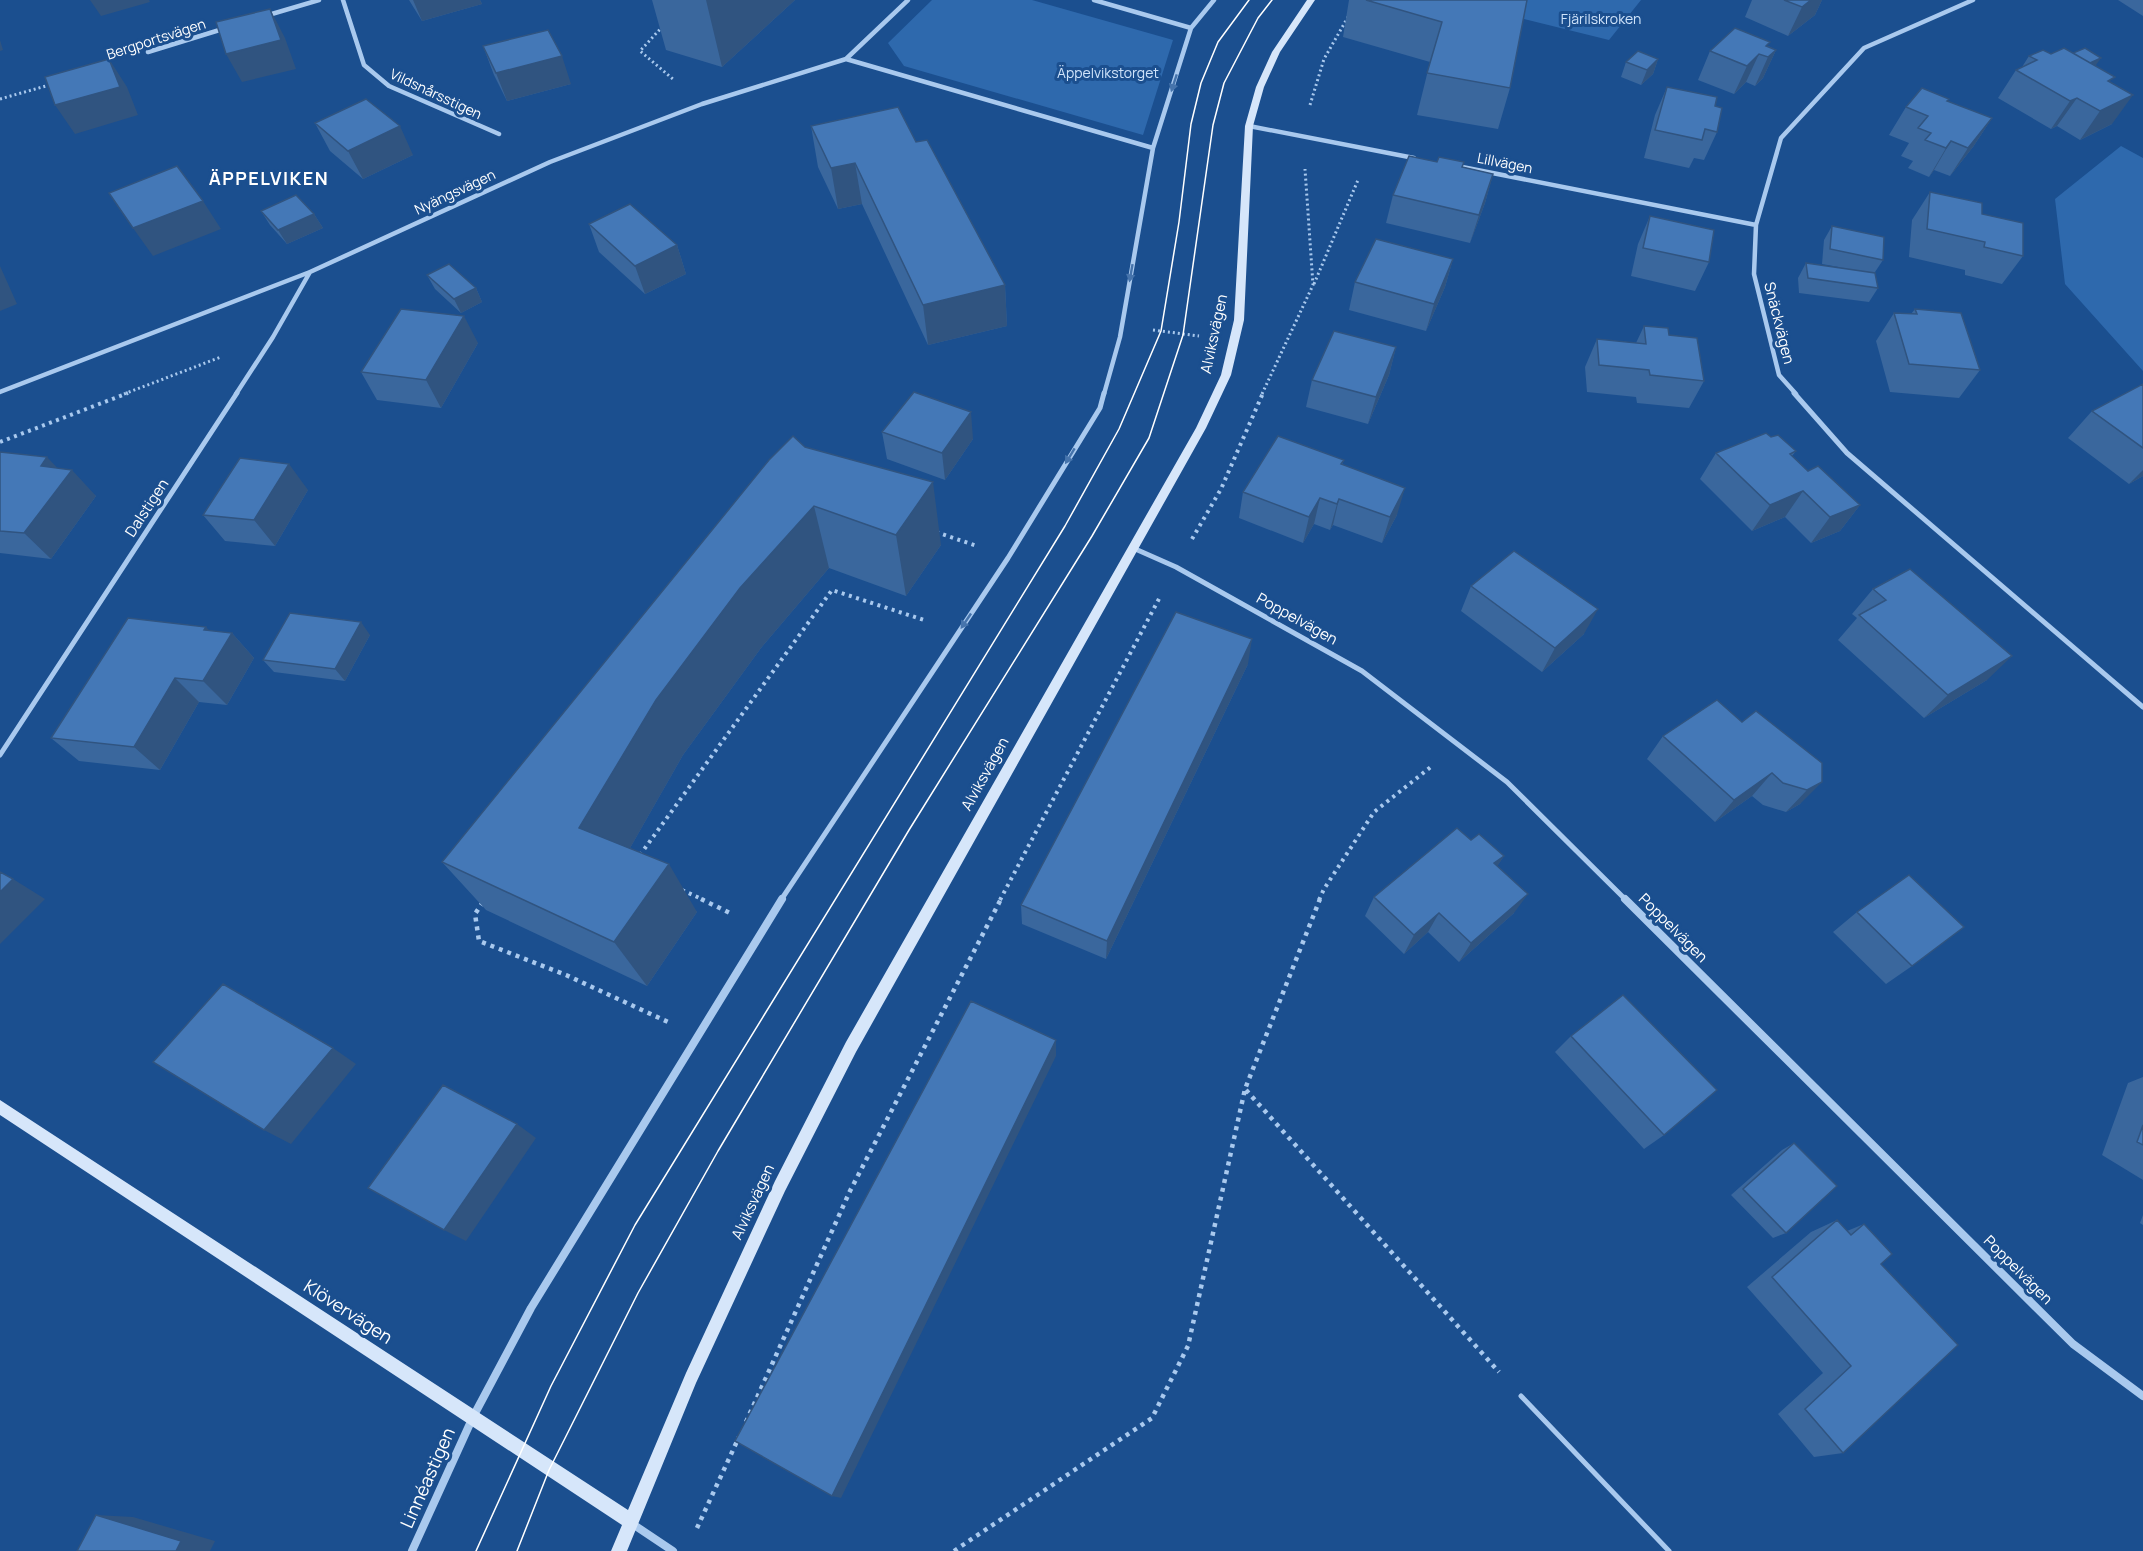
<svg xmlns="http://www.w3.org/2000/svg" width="2143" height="1551" viewBox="0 0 2143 1551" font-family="Manrope,sans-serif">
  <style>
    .green { fill: #2e69ad }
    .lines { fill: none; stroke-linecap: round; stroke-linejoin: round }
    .path-far2 { stroke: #a9c9ee; stroke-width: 3; stroke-dasharray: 2 3; stroke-linecap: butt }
    .path-far1 { stroke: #a9c9ee; stroke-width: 4; stroke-dasharray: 3 4.5; stroke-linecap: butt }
    .path { stroke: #a9c9ee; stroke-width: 4.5; stroke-dasharray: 4 5; stroke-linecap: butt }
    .lane { stroke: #a9c9ee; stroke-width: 5 }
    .street-far2 { stroke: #a9c9ee; stroke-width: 4.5 }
    .street-far1 { stroke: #a9c9ee; stroke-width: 5 }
    .street { stroke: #a9c9ee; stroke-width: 8 }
    .secondary { fill: #d6e6fa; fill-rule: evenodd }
    .tram { stroke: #fff; stroke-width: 1.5 }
    .wall { fill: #3a679d }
    .shaded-wall { fill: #305480 }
    .building { fill: #4478b7; stroke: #305480; stroke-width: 1.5 }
    .oneway { fill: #4674ac }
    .labels { text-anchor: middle; stroke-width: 6; stroke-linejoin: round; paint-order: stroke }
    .far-park-label { font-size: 14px; fill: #cfe3fa; stroke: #1b4f8f }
    .far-street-label { font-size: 14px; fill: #fff; stroke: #1b4f8f }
    .street-label { font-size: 15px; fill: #fff; stroke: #1b4f8f }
    .far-district-label { font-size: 18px; font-weight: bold; letter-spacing: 1.5px; fill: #fff; stroke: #1b4f8f }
    .near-street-label { font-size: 18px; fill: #fff; stroke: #1b4f8f }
  </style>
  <rect width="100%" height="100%" fill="#1b4f8f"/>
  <path class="green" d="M932,0H1032L1173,40L1143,135L904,66L888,43Z
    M1521,0H1641L1609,40L1508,15Z
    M2121,146L2143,158V371L2065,284L2055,199Z"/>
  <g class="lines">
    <path class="path-far2" d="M663,26L640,51L674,80
      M0,99L53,84
      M1310,105L1324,59L1348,17
      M1314,284L1358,180
      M1153,330L1199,336
      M124,394L221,357
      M1262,394L1313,285L1305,169"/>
    <path class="path-far1" d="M0,442L128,393
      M936,532L977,546
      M1192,539L1221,489L1263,393
      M640,855L832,590L927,621
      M682,890L704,900
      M1000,900L1161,595
      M1319,900L1324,889L1374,812L1432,766"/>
    <path class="path" d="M701,899L732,914
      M483,902L475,914L479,941L566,975L668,1022
      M1246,1090L1499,1372
      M746,1422L850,1191L1001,899
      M697,1528L739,1437
      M954,1551L1152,1418L1188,1346L1245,1089L1320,899"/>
    <path class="lane" d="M1521,1396L1669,1551"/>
    <path class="street-far2" d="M343,0L364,65L389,86L499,134
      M1094,0L1191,28
      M265,16L319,0
      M148,52L226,28
      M846,59L1153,148
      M1249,126L1414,158
      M1457,166L1756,225
      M0,392L310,272L550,162L702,104L846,59L908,0
      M236,394L273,337L310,272
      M1104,394L1120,337L1153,148L1191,28L1214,0
      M1796,394L1779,375L1754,274L1756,225L1781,138L1864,48L1973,0"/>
    <path class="street-far1" d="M1794,393L1847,453L2143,707
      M1133,548L1176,567L1362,671L1507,782L1626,900
      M0,755L237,393
      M781,900L1008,558L1100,408L1104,393"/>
    <path class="street" d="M1625,899L2073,1344L2143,1396
      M631,1523L673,1551
      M412,1551L473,1417L531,1308L782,899"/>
    <path class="secondary" d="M1307,0H1315L1280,52L1264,87L1253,126L1244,320L1231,375L1206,428L856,1052L785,1191L696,1383L627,1551H611L622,1525L0,1115V1100L628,1510L686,1373L775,1181L846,1042L1196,428L1221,375L1234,320L1245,126L1256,87L1272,52Z"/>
    <path class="tram" d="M476,1551L551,1386L635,1225L1065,526L1119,429L1161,331L1179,222L1191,124L1201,83L1218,42L1249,0
      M517,1551L549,1470L638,1293L718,1151L909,830L1092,536L1149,438L1183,335L1213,125L1224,83L1258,18L1272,0"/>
  </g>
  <path class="wall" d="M409,0H480L482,4L422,21Z
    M652,0H795L722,67L666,50Z
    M1349,0H1527L1510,88L1498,129L1417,115L1430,62L1343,37Z
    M1752,0H1822L1815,15L1788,36L1745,17Z
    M2118,0H2143V16Z
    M483,46L571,84L507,101L494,75Z
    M1768,46L1776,50L1763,78L1755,86L1746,82L1734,94L1698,80L1710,51Z
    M2051,54L2096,66L2111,83L2112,124L2080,140L2057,126L2051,129L1998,98L2016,70L2022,67L2029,56Z
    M1658,59L1653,74L1641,85L1621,77L1626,62Z
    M1667,87L1715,106L1717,132L1704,160L1694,158L1689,168L1644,158L1655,115Z
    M1947,102L1992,118L1973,147L1950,176L1934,170L1929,177L1908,168L1913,161L1901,156L1909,143L1889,135L1906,107Z
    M315,123L413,155L363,179L330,151Z
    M811,126L1005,285L1007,326L928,345L862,204L838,209L818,167Z
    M1463,167L1493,174L1485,203L1470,243L1386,223L1393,195Z
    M1930,192L1982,214L2023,256L2002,284L1965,275V270L1909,257L1912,220Z
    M261,211L314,214L323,228L287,244L270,225Z
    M1650,216L1709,262L1695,291L1631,276L1638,244Z
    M589,224L677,245L686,274L645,294L599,252Z
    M1832,226L1883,260L1875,272L1878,288L1869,302L1799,293L1798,278L1806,263L1844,268L1822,264L1824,240Z
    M1453,259L1445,287L1426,331L1349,310L1355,282Z
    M427,275L476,288L482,302L461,313L435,289Z
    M1915,309L1980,370L1959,398L1890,392L1876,341L1894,313L1911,314Z
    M1644,326L1669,335L1704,381L1689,408L1637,403L1636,397L1587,392L1585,367L1597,339L1636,343Z
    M478,343L441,408L377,400L361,372Z
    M1396,347L1389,375L1368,424L1306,407L1312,380Z
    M2143,384V476L2129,484L2068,438L2092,411Z
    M882,432L973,439L945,480L887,459Z
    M1771,437L1796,451L1792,456L1808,471L1860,505L1840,531L1811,543L1785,517L1752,531L1700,479L1716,453Z
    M805,447L941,545L906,596L829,568L761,648L683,755L630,848L697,912L647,986L486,910L442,862Z
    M0,452L57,468L96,496L51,559L0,553Z
    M1344,460L1342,465L1397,515L1382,543L1333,525L1330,530L1314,524L1303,543L1239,518L1243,492Z
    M308,490L275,546L225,541L203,515Z
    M1471,586L1584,634L1542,672L1461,611Z
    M1873,589L1987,680L1924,718L1838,640L1857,618L1852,614Z
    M210,631L232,633L254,658L227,705L199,702L160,770L79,761L51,738Z
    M370,635L345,681L274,672L263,660Z
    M1248,664L1106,959L1022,924L1021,905Z
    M1742,722L1822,763L1800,804L1786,812L1763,805L1752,796L1715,822L1647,759L1663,736Z
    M1471,840L1504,856L1497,866L1514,913L1459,962L1428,932L1404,954L1365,916L1374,897Z
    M1857,912L1912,966L1886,984L1833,932Z
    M1571,1036L1664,1135L1644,1149L1555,1052Z
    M2143,1077V1180L2102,1155L2128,1083Z
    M1794,1143L1786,1233L1773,1238L1731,1195L1782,1150Z
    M2143,1215V1225L2140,1223Z
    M1837,1220L1847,1231L1864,1224L1881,1264L1843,1453L1814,1457L1778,1414L1823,1373L1747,1287L1811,1232Z"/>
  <path class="shaded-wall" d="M90,0H149L150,2L101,16Z
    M413,0H480L482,4L422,21Z
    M706,0H795L722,67Z
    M1811,0H1822L1815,15L1788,36L1802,7Z
    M270,9L285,38L296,69L242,82L226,54Z
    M0,40L3,50L0,51Z
    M1776,50L1763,78L1755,86L1768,57Z
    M1759,54L1746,82L1734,94L1747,66Z
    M562,56L571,84L507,101L496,73Z
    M2101,58L2091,72L2085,65Z
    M109,59L127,87L138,115L75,134L55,105Z
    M1658,59L1653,74L1641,85L1647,70Z
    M2133,95L2112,124L2080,140L2100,111Z
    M2077,98L2057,126L2051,129L2070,101Z
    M1992,118L1973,147L1950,176L1968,148Z
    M400,126L413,155L363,179L348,151Z
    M1951,141L1934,170L1929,177L1946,148Z
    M855,163L862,204L838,209L831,168Z
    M1493,174L1485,203L1470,243L1479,215Z
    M203,201L221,229L153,256L133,228Z
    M314,214L323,228L287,244L278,230Z
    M677,245L686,274L645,294L635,266Z
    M1453,259L1445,287L1426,331L1434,304Z
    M0,266L17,304L0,311Z
    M1005,285L1007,326L928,345L923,305Z
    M476,288L482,302L461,313L454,299Z
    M464,316L478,343L441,408L426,380Z
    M1396,347L1389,375L1368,424L1376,397Z
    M971,412L973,439L945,480L942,453Z
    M47,457L66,477L72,470L96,496L51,559L24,533L41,466Z
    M289,464L308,490L275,546L254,520Z
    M2143,470V476L2129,484Z
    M933,482L941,545L906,596L896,535Z
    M1405,488L1397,515L1382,543L1390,517Z
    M1803,491L1785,517L1752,531L1770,505Z
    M1320,498L1314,524L1303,543L1309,517Z
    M1339,499L1333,525L1330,530L1337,504Z
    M1860,505L1840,531L1811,543L1830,517Z
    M814,506L829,568L761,648L683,755L613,878L579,828L656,700L740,588Z
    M1598,609L1584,634L1542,672L1555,648Z
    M361,622L370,635L345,681L335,669Z
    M206,627L224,646L232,633L254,658L227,705L203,681L204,630Z
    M1252,639L1248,664L1106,959L1107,941Z
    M2012,656L1987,680L1924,718L1948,695Z
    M175,678L199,702L160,770L134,747Z
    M1772,773L1752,796L1715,822L1734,800Z
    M1822,782L1800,804L1786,812L1807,790Z
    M1504,856L1491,876L1494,863Z
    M669,864L697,912L647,986L614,942Z
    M13,879L45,899L0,944V892Z
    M1528,894L1514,913L1459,962L1471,943Z
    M1439,913L1428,932L1404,954L1414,935Z
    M1056,1040V1056L841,1498L832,1496Z
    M333,1048L356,1064L291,1144L264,1130Z
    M517,1124L536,1138L466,1241L444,1230Z
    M96,1515L133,1517L215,1541L210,1551H176Z"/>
  <path class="building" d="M1366,0H1527L1510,88L1427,73L1442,22Z
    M1784,0H1811L1802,7Z
    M270,9L281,40L226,54L216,22Z
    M1735,28L1770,42L1766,46L1776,50L1768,57L1759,54L1747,66L1710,51Z
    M548,30L562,56L496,73L483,46Z
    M2064,48L2115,77L2108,81L2133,95L2100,111L2077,98L2070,101L2016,70L2037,60L2029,56L2043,50L2051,54Z
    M2085,48L2101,58L2090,63L2073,53Z
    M1638,51L1658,59L1647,70L1626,62Z
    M109,59L120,87L55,105L45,77Z
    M1667,87L1717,97L1715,106L1722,108L1717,132L1705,129L1702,140L1655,130Z
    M1922,88L1949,99L1947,101L1992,118L1968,148L1951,141L1946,148L1925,140L1931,133L1918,128L1928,116L1906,107Z
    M366,99L400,126L348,151L315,123Z
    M898,107L916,142L927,140L1005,285L923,305L855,163L831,168L811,126Z
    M1409,156L1437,162L1439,157L1464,162L1462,167L1493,174L1479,215L1393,195Z
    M177,166L203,201L133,228L109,193Z
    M1930,192L1982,203V214L2023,223V256L1984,247L1985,242L1927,229Z
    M296,195L314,214L278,230L261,211Z
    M630,204L677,245L635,266L589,224Z
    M1650,216L1714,230L1709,262L1643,248Z
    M1832,226L1884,237L1883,260L1830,249Z
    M1376,239L1453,259L1434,304L1355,282Z
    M1806,263L1875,273L1878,288L1808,278Z
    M449,264L476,288L454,299L427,275Z
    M401,309L464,316L426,380L361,372Z
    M1915,309L1961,313L1980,370L1909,364L1894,313L1917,314Z
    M1644,326L1668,328L1669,335L1697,338L1704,381L1650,375L1649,370L1599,365L1597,339L1646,344Z
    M1334,331L1396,347L1376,397L1312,380Z
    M2143,384V448L2092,411Z
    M914,392L971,412L942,453L882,432Z
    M1766,433L1771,437L1778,435L1796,451L1790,454L1808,471L1818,466L1860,505L1830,517L1803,491L1770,505L1716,453Z
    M793,436L805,447L933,482L896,535L814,506L740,588L656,700L579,828L669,864L614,942L442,862L769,460Z
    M1278,436L1344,460L1341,464L1405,488L1390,517L1339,499L1337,504L1320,498L1309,517L1243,492Z
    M0,452L47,457L41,466L72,470L24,533L0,531Z
    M240,458L289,464L254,520L203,515Z
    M1514,551L1598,609L1555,648L1471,586Z
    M1910,569L2012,656L1948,695L1859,615L1886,600L1873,589Z
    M1176,612L1252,639L1107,941L1021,905Z
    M290,613L361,622L335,669L263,660Z
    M128,618L206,627L204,630L232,633L203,681L175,678L134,747L51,738Z
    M1717,700L1742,722L1756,711L1822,763V782L1807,790L1783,783L1772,773L1734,800L1663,736Z
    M1457,828L1471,840L1479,834L1504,856L1494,863L1528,894L1471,943L1439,913L1414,935L1374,897Z
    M0,872L13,879L0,892Z
    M1909,875L1964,927L1912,966L1857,912Z
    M223,984L333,1048L264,1130L153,1062Z
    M1623,995L1717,1090L1664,1135L1571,1036Z
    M971,1001L1056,1040L832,1496L735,1441Z
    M443,1085L517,1124L444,1230L368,1188Z
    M2143,1125V1145L2137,1142Z
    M1794,1143L1837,1186L1786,1233L1743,1189Z
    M1837,1220L1851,1235L1864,1224L1892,1254L1881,1264L1958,1345L1843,1453L1805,1409L1851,1366L1772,1277Z
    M96,1515L181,1541L176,1551H77Z"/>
  <defs><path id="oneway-solid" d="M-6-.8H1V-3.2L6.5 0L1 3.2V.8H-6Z" transform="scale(1.5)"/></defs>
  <g class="oneway">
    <use href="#oneway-solid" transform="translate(1174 83) rotate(108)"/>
    <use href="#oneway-solid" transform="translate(1131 273) rotate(100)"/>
    <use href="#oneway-solid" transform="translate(1070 456) rotate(121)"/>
    <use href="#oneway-solid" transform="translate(966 621) rotate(124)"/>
  </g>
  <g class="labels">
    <g class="far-park-label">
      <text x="1601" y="24">Fjärilskroken</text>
      <text x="1108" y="78">Äppelvikstorget</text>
    </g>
    <g class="far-street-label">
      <text transform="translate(156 39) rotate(-18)" y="5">Bergportsvägen</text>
      <text transform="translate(436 94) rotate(25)" y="5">Vildsnårsstigen</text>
      <text transform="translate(1505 163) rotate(11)" y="5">Lillvägen</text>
      <text transform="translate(455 192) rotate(-25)" y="5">Nyängsvägen</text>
    </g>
    <g class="street-label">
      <text transform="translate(1779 323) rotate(76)" y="5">Snäckvägen</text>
      <text transform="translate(1214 334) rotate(-78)" y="5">Alviksvägen</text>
      <text transform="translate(147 508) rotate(-57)" y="5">Dalstigen</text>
      <text transform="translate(1297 619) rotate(29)" y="5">Poppelvägen</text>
      <text transform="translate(985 774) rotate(-61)" y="5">Alviksvägen</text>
      <text transform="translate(1673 928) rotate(45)" y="5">Poppelvägen</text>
      <text transform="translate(753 1202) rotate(-65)" y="5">Alviksvägen</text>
      <text transform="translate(2018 1270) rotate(45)" y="5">Poppelvägen</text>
    </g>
    <g class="far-district-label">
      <text x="269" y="185">ÄPPELVIKEN</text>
    </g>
    <g class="near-street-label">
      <text transform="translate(348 1312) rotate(33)" y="6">Klövervägen</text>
      <text transform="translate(428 1478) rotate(-66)" y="6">Linnéastigen</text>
    </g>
  </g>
</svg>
